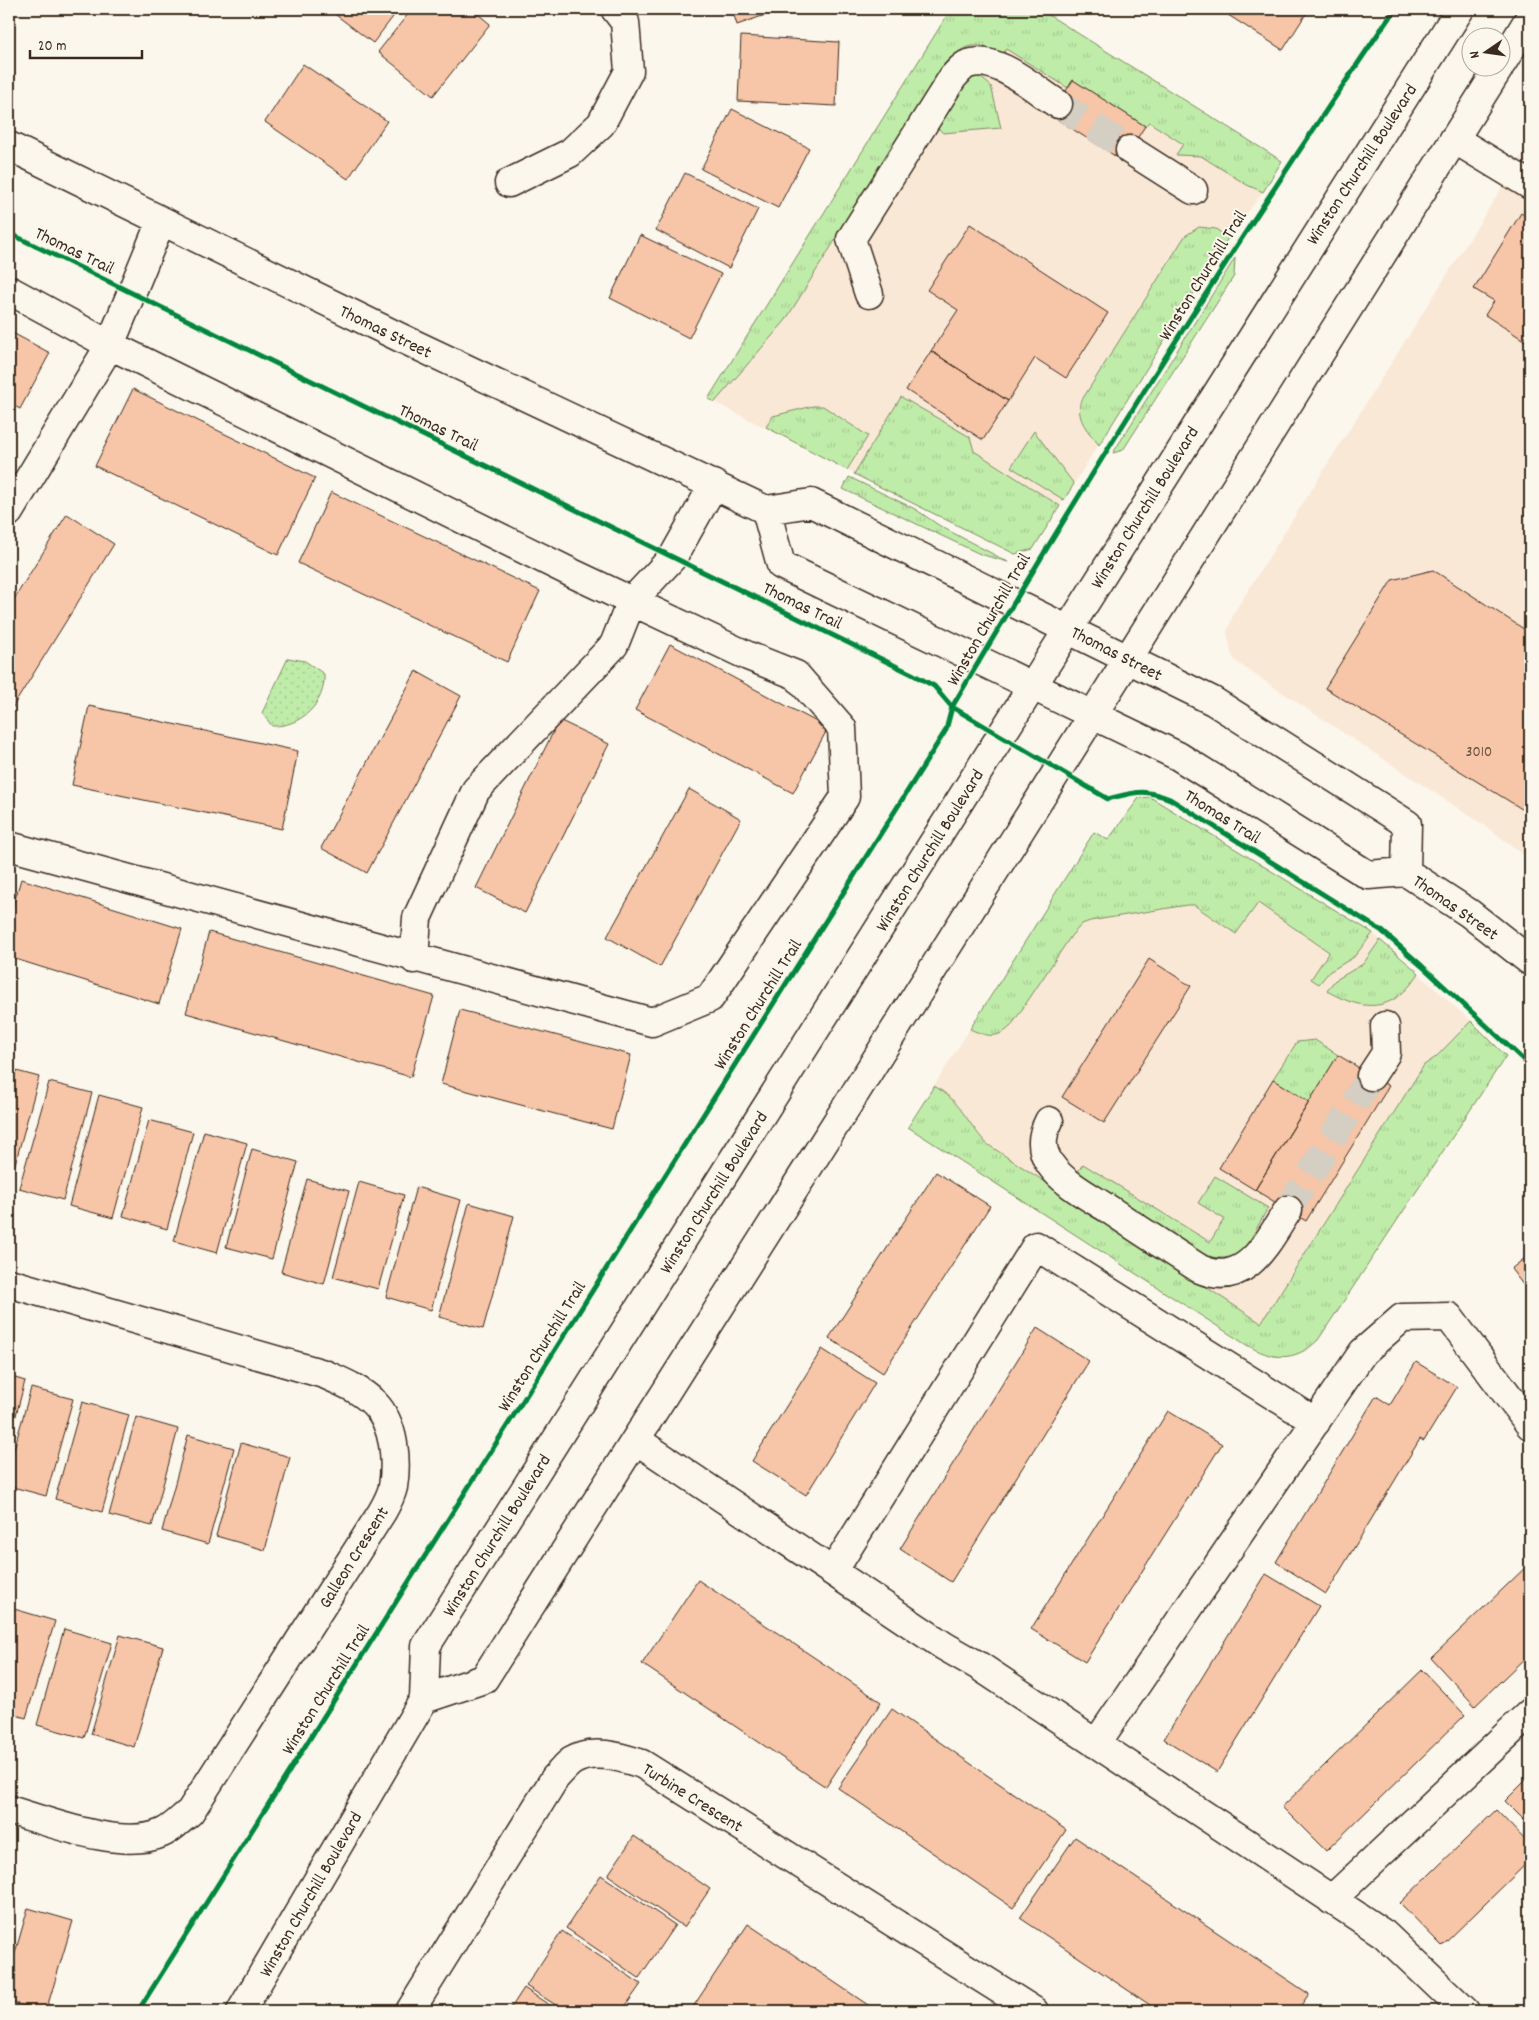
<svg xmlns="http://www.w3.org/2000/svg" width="1539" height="2020" viewBox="0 0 1539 2020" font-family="Dekko,sans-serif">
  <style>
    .built { fill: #fae8d7 }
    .grass { fill: url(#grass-tufts); stroke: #7e8b64 }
    .park { fill: url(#park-dots); stroke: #7e8b64 }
    .building { fill: #f7c5a7; stroke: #3b2a1e }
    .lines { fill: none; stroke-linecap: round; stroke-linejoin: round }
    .minor-tunnel { stroke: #d5cec3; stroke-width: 28; stroke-dasharray: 28 14; stroke-linecap: butt }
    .minor-casing { stroke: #3b2a1e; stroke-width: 31 }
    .major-casing { stroke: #3b2a1e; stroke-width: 31 }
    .minor { stroke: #fbf7ec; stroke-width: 28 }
    .major { stroke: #fbf7ec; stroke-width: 28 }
    .cycleway-casing { stroke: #fbf7ec; stroke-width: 8 }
    .cycleway { stroke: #00873e; stroke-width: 5 }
    .labels { text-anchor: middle; stroke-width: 4; stroke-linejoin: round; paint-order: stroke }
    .number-label { font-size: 15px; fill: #6a5140 }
    .street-label { font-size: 18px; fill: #3b2a1e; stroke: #fbf7ec }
  </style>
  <defs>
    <pattern id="grass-tufts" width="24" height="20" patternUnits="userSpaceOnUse" patternTransform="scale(1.25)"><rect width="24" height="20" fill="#c0eca9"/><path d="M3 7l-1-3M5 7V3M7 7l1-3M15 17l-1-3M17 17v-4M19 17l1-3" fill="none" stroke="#a6cb91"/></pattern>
    <pattern id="park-dots" width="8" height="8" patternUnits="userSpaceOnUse" patternTransform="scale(1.25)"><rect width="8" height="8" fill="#c0eca9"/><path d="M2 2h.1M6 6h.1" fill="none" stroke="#a6cb91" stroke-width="1.8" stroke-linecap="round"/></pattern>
  </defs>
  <rect width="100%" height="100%" fill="#fbf7ec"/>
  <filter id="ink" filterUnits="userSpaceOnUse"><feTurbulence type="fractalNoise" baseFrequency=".02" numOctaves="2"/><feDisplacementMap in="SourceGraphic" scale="10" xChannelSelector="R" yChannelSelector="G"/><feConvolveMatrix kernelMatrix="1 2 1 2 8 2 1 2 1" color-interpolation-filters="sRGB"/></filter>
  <g filter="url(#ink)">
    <path class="built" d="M951,9H1039L1282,161L1263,192L1228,238L1033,549L1015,554L708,399Z
      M1530,143V860L1491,830L1239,664L1234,659L1231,652L1227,632L1233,614Z
      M1150,797L1373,933L1471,1021L1506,1056L1318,1340L1307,1351L1287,1357H1273L1245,1344L908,1127L1094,832L1108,840L1139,798Z"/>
    <path class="grass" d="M951,9H1039L1282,161L1263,192L1247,185L1201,156L1176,155L1183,144L1149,122L1145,126L1073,80L1068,88L1006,49L1002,56C977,40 966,43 945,63L785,321L715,402L708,399Z
      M978,75L991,86L1001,128L943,133L938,128L967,81L972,76Z
      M1199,227L1216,229L1228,238L1099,445C1088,431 1077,421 1080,403L1185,236Z
      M1235,258L1234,276L1123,450L1113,453Z
      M901,397L970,437L974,451L1060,506L1033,549L1015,554L854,474Z
      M813,406H823L868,436L847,470L766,427L773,416Z
      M1034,431L1074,484L1064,500L1011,467Z
      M849,477L915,509L940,526L1008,562L980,554L843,489Z
      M1150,797L1373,933L1354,957L1329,972L1319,984L1311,979L1329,952L1258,903L1236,934L1194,905H1187L1090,921L1082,924L1071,936L1011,1026C998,1039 987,1037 970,1029L1094,832L1108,840L1139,798Z
      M1380,940L1419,973C1394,1012 1366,1013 1327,991L1334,981L1363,964Z
      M1471,1021L1506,1056L1318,1340C1294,1363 1272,1360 1245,1344L908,1127L934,1086C961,1101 966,1122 987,1144L1261,1323L1424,1065L1436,1057Z
      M1315,1040L1338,1055L1309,1102L1273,1079L1297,1042Z
      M1083,1164L1210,1242L1224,1219L1198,1203L1215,1176L1268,1208C1251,1236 1243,1268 1205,1255L1084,1178L1077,1173Z"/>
    <path class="park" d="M288,658L305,661L324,674C326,703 301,727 272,726L262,713Z"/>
    <path class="building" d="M328,9H399L373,43Z
      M412,9H472L490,24L433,96L378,52Z
      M732,9H782L737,25Z
      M1201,9H1213L1210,15Z
      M1227,9H1309L1283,50L1225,13Z
      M741,36L839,42L836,106L738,101Z
      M303,64L387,121L348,179L265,122Z
      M1073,80L1145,126L1123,161L1050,115Z
      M732,109L809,148L778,208L701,169Z
      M685,173L758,209L729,268L656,230Z
      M1521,213L1530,219V344L1485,315L1494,301L1474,289Z
      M970,224L1108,313L1066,378L1035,358L1008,401L931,351L958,310L927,290Z
      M640,235L721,274L689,338L610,298Z
      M9,331L50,353L20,409L9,403Z
      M931,351L1008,401L983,440L906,390Z
      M133,389L315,478L278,555L95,466Z
      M331,492L540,591L507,662L298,563Z
      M67,514L114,544L9,713V607Z
      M1433,570L1530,633V814L1325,688L1392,580Z
      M670,644L828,728L793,793L635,710Z
      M416,671L461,696L367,873L321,848Z
      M89,706L298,751L282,829L72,785Z
      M559,720L609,744L525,913L476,888Z
      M689,789L741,819L660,967L607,937Z
      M21,879L182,929L159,1004L9,957V919Z
      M209,932L434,996L411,1077L186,1013Z
      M1149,959L1191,986L1104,1123L1062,1097Z
      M460,1010L631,1055L612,1129L441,1084Z
      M1338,1055L1389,1086L1306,1221L1255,1190Z
      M9,1069L39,1077L9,1186Z
      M1273,1079L1309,1102L1255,1190L1219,1168Z
      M49,1082L92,1093L63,1200L19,1188Z
      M99,1095L143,1107L113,1218L69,1206Z
      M149,1120L193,1132L167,1229L123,1216Z
      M204,1131L247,1143L217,1253L174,1241Z
      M252,1149L298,1162L272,1259L226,1247Z
      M936,1172L990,1206L883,1373L829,1338Z
      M307,1179L349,1191L324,1284L281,1272Z
      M359,1182L404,1195L378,1289L333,1277Z
      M416,1187L461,1200L431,1310L386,1297Z
      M469,1203L514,1216L483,1329L439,1317Z
      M1530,1254V1294L1511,1269Z
      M1037,1328L1089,1361L951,1582L900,1549Z
      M822,1349L875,1383L806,1495L752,1461Z
      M1416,1362L1457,1387L1424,1441L1420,1439L1326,1594L1276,1562L1376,1396L1390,1405Z
      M9,1376L25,1381L9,1442Z
      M31,1388L73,1399L46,1496L9,1486V1467Z
      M82,1402L129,1415L102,1512L55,1499Z
      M1168,1411L1222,1444L1085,1662L1031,1629Z
      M136,1417L178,1429L152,1526L109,1515Z
      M188,1435L234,1448L208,1544L162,1531Z
      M241,1443L290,1457L265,1550L216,1536Z
      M1530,1563V1653L1475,1706L1431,1658Z
      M1266,1574L1319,1606L1217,1772L1164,1739Z
      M698,1580L881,1702L826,1787L642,1664Z
      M11,1608L55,1621L26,1718L9,1713V1616Z
      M64,1629L112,1643L84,1738L37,1725Z
      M120,1635L163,1647L134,1747L91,1734Z
      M1422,1670L1465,1715L1326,1851L1282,1807Z
      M892,1709L1066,1830L1013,1908L838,1788Z
      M1530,1776V1826L1505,1801Z
      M1496,1810L1530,1845V1860L1442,1946L1400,1903Z
      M634,1836L710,1889L684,1927L608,1875Z
      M1075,1837L1309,1994L1297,2011H1159L1020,1918Z
      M601,1875L675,1925L639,1978L566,1928Z
      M28,1908L73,1921L46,2011L9,2002V1974Z
      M9,1910L15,1911L9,1931Z
      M748,1924L877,2011H699L693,2007Z
      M562,1931L641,1984L622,2011H565L526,1986Z
      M524,1988L558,2011H509Z"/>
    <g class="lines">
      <path class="minor-tunnel" d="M1058,104L1130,150
        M1288,1210L1371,1076"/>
      <g class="minor-casing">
        <path id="minor" d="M1454,139L1530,185
          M9,146L399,337L766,510L811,503L1213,701L1407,824L1406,872
          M1130,150L1193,190
          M509,183L570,153L601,124L629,71L625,22L615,9
          M9,290L110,345L574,574L748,656L796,675L842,728L845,797L710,998L652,1022L9,846
          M869,294L851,239L953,77C957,73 962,66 968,64C996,54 1034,89 1058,104
          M766,510L781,565L1178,756L1368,875L1406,872L1469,913L1530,961
          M9,512L110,345L161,221
          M414,959L417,918L476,790L614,645L631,602L673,557L714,484
          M1371,1076L1386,1053L1385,1026
          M1049,1121C1041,1136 1040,1149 1050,1164C1063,1183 1088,1196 1107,1208C1138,1229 1169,1249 1200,1269C1246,1289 1267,1242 1288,1210
          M9,1283L324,1374C342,1382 360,1389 374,1403C395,1424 397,1461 393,1487C391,1496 386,1505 382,1512L190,1812C182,1818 172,1829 162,1833C122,1851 50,1822 9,1810
          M636,1440L944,1646L979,1666L1384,1934L1465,2011
          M834,1570L1036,1246L1316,1422
          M1096,1744L1363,1352L1402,1318L1449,1317L1530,1425
          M1331,1900L1530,1713
          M410,2011L555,1778C560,1773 566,1765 572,1761C593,1748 620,1757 642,1764L1034,2011"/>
      </g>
      <g class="major-casing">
        <path id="major" d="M1502,63L1530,17
          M424,1699L484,1679L852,1098L1499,68
          M241,2011L424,1699L426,1646L1460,9"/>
      </g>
      <use href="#minor" class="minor"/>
      <use href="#major" class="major"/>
      <g class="cycleway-casing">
        <path id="cycleway" d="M9,233L912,674L934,686L952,707L1108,799C1136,792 1142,788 1170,799L1382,931L1422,966L1530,1066
          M138,2011L946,730L952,707C1092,469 1239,236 1395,9"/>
      </g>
      <use href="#cycleway" class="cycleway"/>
    </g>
  </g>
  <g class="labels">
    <g class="number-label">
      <text x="1479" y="756">3010</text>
    </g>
    <g class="street-label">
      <text transform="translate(1361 164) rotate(-57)" y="6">Winston Churchill Boulevard</text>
      <text transform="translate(75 250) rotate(26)" y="6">Thomas Trail</text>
      <text transform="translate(1202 275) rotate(-58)" y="6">Winston Churchill Trail</text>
      <text transform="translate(386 331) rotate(26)" y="6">Thomas Street</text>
      <text transform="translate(439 427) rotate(26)" y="6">Thomas Trail</text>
      <text transform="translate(1144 507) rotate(-58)" y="6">Winston Churchill Boulevard</text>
      <text transform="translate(803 605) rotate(26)" y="6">Thomas Trail</text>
      <text transform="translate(988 619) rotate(-60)" y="6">Winston Churchill Trail</text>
      <text transform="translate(1117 653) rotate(27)" y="6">Thomas Street</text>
      <text transform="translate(1223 816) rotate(32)" y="6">Thomas Trail</text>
      <text transform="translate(929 850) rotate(-58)" y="6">Winston Churchill Boulevard</text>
      <text transform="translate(1456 907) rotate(35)" y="6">Thomas Street</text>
      <text transform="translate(757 1004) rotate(-58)" y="6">Winston Churchill Trail</text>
      <text transform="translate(713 1192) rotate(-58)" y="6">Winston Churchill Boulevard</text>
      <text transform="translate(541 1346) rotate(-58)" y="6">Winston Churchill Trail</text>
      <text transform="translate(496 1535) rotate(-58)" y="6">Winston Churchill Boulevard</text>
      <text transform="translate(353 1557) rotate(-58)" y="6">Galleon Crescent</text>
      <text transform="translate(325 1689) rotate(-58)" y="6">Winston Churchill Trail</text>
      <text transform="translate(693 1797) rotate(32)" y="6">Turbine Crescent</text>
      <text transform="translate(310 1894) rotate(-60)" y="6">Winston Churchill Boulevard</text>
    </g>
  </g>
  <rect width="1539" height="2020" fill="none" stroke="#fbf7ec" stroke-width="30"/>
  <rect x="15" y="15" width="1509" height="1990" fill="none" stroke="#3b2a1e" stroke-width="2" filter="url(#ink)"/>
  <g transform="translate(1486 52) rotate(257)"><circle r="24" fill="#fbf7ec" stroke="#aea59a"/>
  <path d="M0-4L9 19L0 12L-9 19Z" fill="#3b2a1e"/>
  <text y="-8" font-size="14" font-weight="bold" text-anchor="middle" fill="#3b2a1e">N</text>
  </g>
  <path d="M30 50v8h112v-8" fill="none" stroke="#3b2a1e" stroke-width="2.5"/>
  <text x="38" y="50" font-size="15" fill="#3b2a1e" stroke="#fbf7ec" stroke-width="4" paint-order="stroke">20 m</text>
</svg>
